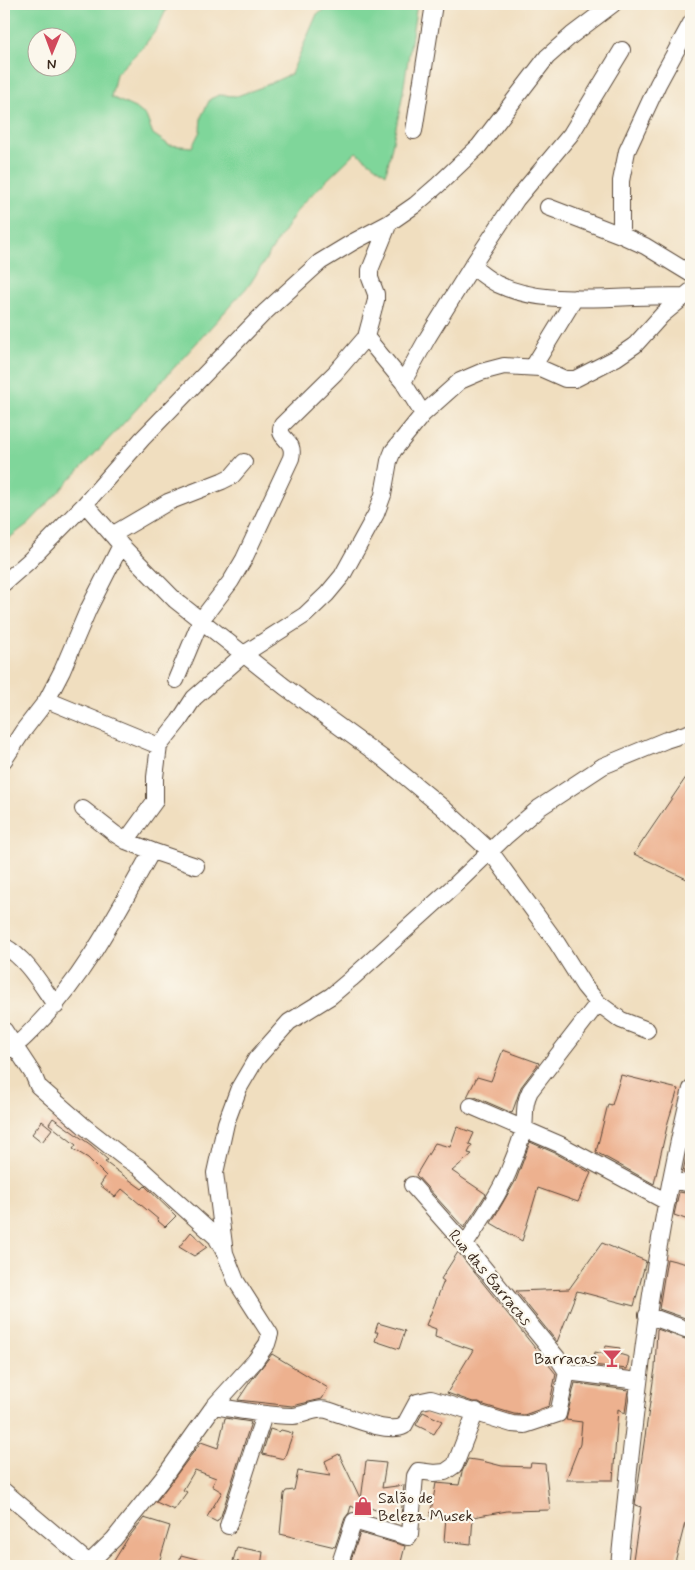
<svg xmlns="http://www.w3.org/2000/svg" width="695" height="1570" viewBox="0 0 695 1570" font-family="Mynerve,sans-serif">
  <style>
    .green { fill: #7fd69a; stroke: #5d805c; fill-rule: evenodd }
    .building { fill: #edb18f }
    .lines { fill: none; stroke-linecap: round; stroke-linejoin: round }
    .minor-casing { stroke: #564536; stroke-width: 18 }
    .minor { stroke: #fff; stroke-width: 16 }
    .labels { text-anchor: middle; stroke-width: 4.5; stroke-linejoin: round; paint-order: stroke }
    .street-label { font-size: 16px; fill: #3b2a1e; stroke: #fbf7ec }
    .poi-label { font-size: 16px; fill: #3b2a1e; stroke: #fbf7ec; text-anchor: end }
  </style>
  <rect width="100%" height="100%" fill="#fbf7ec"/>
  <filter id="ink" filterUnits="userSpaceOnUse"><feTurbulence type="fractalNoise" baseFrequency=".02" numOctaves="2"/><feDisplacementMap in="SourceGraphic" scale="10" xChannelSelector="R" yChannelSelector="G"/><feConvolveMatrix kernelMatrix="1 2 1 2 8 2 1 2 1" color-interpolation-filters="sRGB"/></filter>
  <filter id="wash" filterUnits="userSpaceOnUse"><feTurbulence type="fractalNoise" baseFrequency=".0096" numOctaves="4" result="noise"/><feDisplacementMap in="SourceGraphic" scale="20" xChannelSelector="R" yChannelSelector="G"/><feGaussianBlur stdDeviation="1.12" result="paint"/><feColorMatrix in="noise" values="0 0 0 0 0 0 0 0 0 0 0 0 0 0 0 0 0 1.4 0 .05"/><feComposite in="paint" operator="in"/></filter>
  <g filter="url(#wash)">
    <rect width="100%" height="100%" fill="#f0debf"/>
    <path class="green" d="M10,4H169L157,29L143,47L116,74L111,97L137,109L146,116L153,134L169,145L192,147L200,131L201,117L210,99L219,95L237,96L262,87L291,74L317,14L335,4H417L401,104L386,174L356,152L300,206L250,284L123,424L29,523L4,542V26ZM38,38H68V68H38Z"/>
    <g id="blocks">
      <path class="building" d="M691,770V881L634,854Z
        M503,1050L539,1063L521,1087L512,1113L475,1097H467L477,1077L491,1081Z
        M621,1075L678,1089L668,1122L654,1184L596,1152L608,1104L612,1105Z
        M53,1118L91,1145L108,1160L105,1162L142,1189L145,1186L176,1216L165,1227L158,1221L159,1220L122,1189L115,1197L100,1185L106,1176L88,1158L73,1149L76,1145L49,1124Z
        M42,1121L52,1129L42,1142L32,1134Z
        M457,1127L474,1133L469,1144L472,1145L468,1153L472,1154L452,1171L486,1194L464,1228L416,1175L435,1143L450,1147Z
        M530,1142L555,1153L591,1173L578,1202L538,1188L522,1241L491,1223L516,1180Z
        M689,1142H691V1174L683,1172Z
        M679,1192L691,1194V1221L674,1215Z
        M191,1232L207,1247L194,1256L179,1247Z
        M602,1243L646,1261L634,1306L577,1291L557,1342L516,1291L569,1289Z
        M458,1252L556,1374L549,1406L524,1415L514,1414L484,1405L479,1402H473L447,1393L473,1350L435,1337L436,1329L426,1325L444,1281L441,1279Z
        M667,1259L691,1265V1320L659,1309Z
        M378,1323L405,1331L399,1349L375,1341L378,1332H375Z
        M657,1329L691,1341V1525L685,1523L674,1566H632L641,1507L635,1505L655,1368Z
        M606,1346L620,1348L619,1354L629,1357L627,1369L593,1365L595,1352L604,1354Z
        M272,1354L328,1388L322,1399L292,1406L238,1400L250,1382Z
        M575,1383L628,1390L625,1413L618,1409L613,1480H566L580,1444L582,1422L566,1420Z
        M423,1412L442,1421L434,1434L416,1425Z
        M225,1418L251,1422L221,1516L217,1522L207,1517L222,1492L212,1486L216,1478L195,1470L183,1490L187,1492L174,1510L156,1502L201,1442L218,1448Z
        M270,1429L279,1432L281,1430L293,1433L284,1459L262,1454Z
        M339,1454L361,1500L366,1461L386,1463L382,1488L404,1485L401,1516L383,1513L368,1507L366,1510L367,1512H365L364,1514L359,1512L360,1510L351,1506L349,1513L345,1518L335,1547L280,1534L284,1494L286,1491L294,1490L298,1471L330,1476L325,1461Z
        M468,1459L482,1461L502,1466L530,1467L531,1463L545,1464L550,1510L507,1511L473,1517L471,1544L444,1541L446,1517H430L436,1483L459,1485L462,1472Z
        M144,1518L170,1526L158,1566H121L112,1564L128,1538Z
        M360,1533L405,1546L400,1566H349Z
        M237,1547L263,1552L261,1566H238L239,1562L233,1561Z
        M181,1555L212,1563V1566H178Z"/>
    </g>
  </g>
  <g filter="url(#ink)">
    <use href="#blocks" fill-opacity="0" stroke="#564536" stroke-width="1"/>
    <g class="lines">
      <g class="minor-casing">
        <path id="minor" d="M414,131L434,4
          M548,207L621,235L645,246L691,274
          M621,235V181L627,151L658,84L691,23
          M472,266C480,273 488,279 497,284C533,301 573,299 612,298C636,297 661,296 685,296
          M366,337L403,382L423,414
          M533,367L575,298
          M403,382L428,337L472,266L516,200L571,134L622,50
          M85,504L121,545L175,600L285,687L384,759L442,807L490,851L557,943L584,986L598,1003L621,1020L647,1030
          M112,535L168,502L222,481L232,476L244,462
          M4,583L29,561L85,504L142,439L264,313L320,262L353,242L389,223L415,205L438,185L479,146L547,57L572,35L613,4
          M176,680L201,620L231,581L244,559L291,458C296,438 276,440 282,425L335,373L366,337L376,300V294L370,278V270L389,223
          M47,700L159,746
          M4,760L23,731L47,700L62,671L88,610L121,545
          M126,841L155,801V777L159,746L179,721L194,698L244,654L305,615L327,594L342,576L376,514L383,495L389,461L393,451L423,414L460,381L481,372L504,366L540,368L565,379H575L616,358L635,345L662,315L691,291
          M152,851L196,866
          M4,946C27,959 41,985 56,1006
          M4,1030L33,1074L38,1086L85,1127L122,1156L139,1167L216,1237L225,1253L236,1281L270,1334L267,1344L255,1361L214,1406L163,1478L114,1539L86,1566
          M4,1051C18,1046 26,1036 36,1026C85,976 118,911 152,851L126,841L115,834L83,809
          M471,1106L559,1144L667,1202
          M672,1180L691,1184
          M412,1185L465,1245L559,1360L567,1372
          M465,1245C481,1219 501,1193 511,1165C516,1153 521,1140 524,1128C526,1114 523,1105 530,1091L598,1003
          M225,1253L215,1173L226,1123L239,1088L256,1059L289,1022L331,996L351,979L453,887L505,837L539,808L603,766L666,740L691,732
          M647,1315L691,1331
          M567,1372L638,1381
          M214,1406C240,1410 266,1416 293,1416C305,1415 316,1407 327,1410C345,1415 387,1435 404,1426L417,1402L431,1399L512,1424L525,1425L558,1414L567,1372
          M4,1491L89,1563L98,1566
          M228,1526L264,1415
          M339,1566L354,1521L408,1537L410,1534L415,1476L418,1471L434,1473L445,1472L455,1465L476,1411
          M619,1566C635,1406 652,1246 691,1089"/>
      </g>
      <use href="#minor" class="minor"/>
    </g>
  </g>
  <defs>
    <g id="bar-bare" transform="scale(1.5)"><path d="M-6-5H6L.8 .8V4.5H3.5V6h-7V4.5H-.8V.8Z" fill="#d1495b" stroke="#fbf7ec" stroke-width="2.5" paint-order="stroke"/></g>
    <g id="shop-bare" transform="scale(1.5)"><path d="M-5-2.5h2.3a2.7 3.5 0 0 1 5.4 0H5L5.5 6h-11ZM-1.5-2.5h3a1.5 2.3 0 0 0-3 0Z" fill="#d1495b" stroke="#fbf7ec" stroke-width="2.5" paint-order="stroke"/></g>
  </defs>
  <g fill-rule="evenodd">
    <use href="#bar-bare" x="612" y="1358"/>
    <use href="#shop-bare" x="363" y="1506"/>
  </g>
  <g class="labels">
    <g class="street-label">
      <text transform="translate(491 1277) rotate(50)" y="6">Rua das Barracas</text>
    </g>
    <g class="poi-label">
      <text x="597" y="1364">Barracas</text>
      <text x="378" y="1503" text-anchor="start">Salão de<tspan x="378" dy="18">Beleza Musek</tspan></text>
    </g>
  </g>
  <rect width="695" height="1570" fill="none" stroke="#fbf7ec" stroke-width="20"/>
  <g transform="translate(52 52) rotate(181)"><circle r="24" fill="#fbf7ec" stroke="#aea59a"/>
  <path d="M0-4L9 19L0 12L-9 19Z" fill="#d1495b"/>
  <text y="-8" font-size="14" font-weight="bold" text-anchor="middle" fill="#3b2a1e">N</text>
  </g>
</svg>
